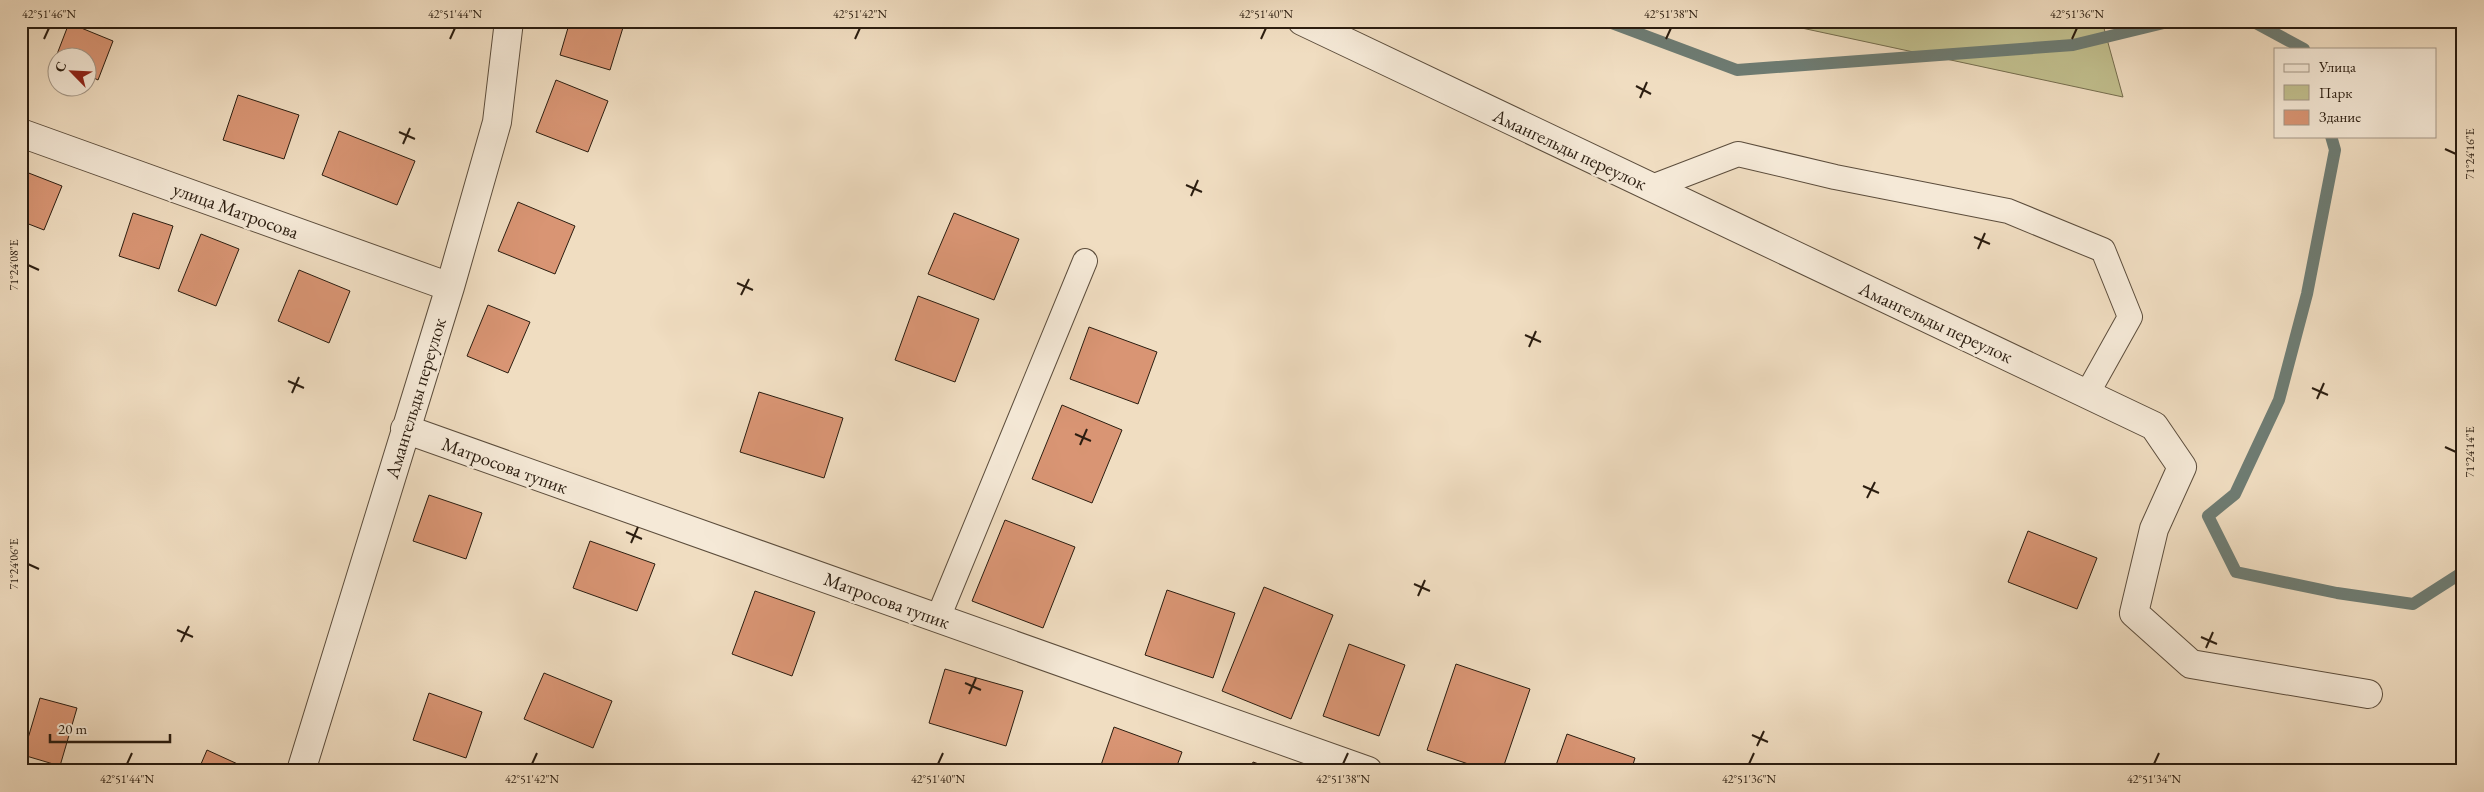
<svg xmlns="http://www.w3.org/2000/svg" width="2484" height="792" viewBox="0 0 2484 792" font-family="'EB Garamond',serif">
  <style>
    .green { fill: #c1bf8e; stroke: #766e4f }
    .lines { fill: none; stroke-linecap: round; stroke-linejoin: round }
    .stream { stroke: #6e7c73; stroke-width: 12 }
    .building { fill: #d99574; stroke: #2b1d10 }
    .lane-casing { stroke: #5c4d3c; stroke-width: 26 }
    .street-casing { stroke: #5c4d3c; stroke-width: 30 }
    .lane { stroke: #f5e9d7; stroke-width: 24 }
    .street { stroke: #f5e9d7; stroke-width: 28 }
    .ticks { fill: none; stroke: #2b1d10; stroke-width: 2 }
    .labels { text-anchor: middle; stroke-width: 5; stroke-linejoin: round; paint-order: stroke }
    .street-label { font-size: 19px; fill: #2b1d10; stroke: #f5e9d7 }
    .neatline { fill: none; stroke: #2b1d10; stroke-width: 2 }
    .ticks-label { font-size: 12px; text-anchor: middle; fill: #2b1d10 }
  </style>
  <rect width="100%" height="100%" fill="#f0ddc1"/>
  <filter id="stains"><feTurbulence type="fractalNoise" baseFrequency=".004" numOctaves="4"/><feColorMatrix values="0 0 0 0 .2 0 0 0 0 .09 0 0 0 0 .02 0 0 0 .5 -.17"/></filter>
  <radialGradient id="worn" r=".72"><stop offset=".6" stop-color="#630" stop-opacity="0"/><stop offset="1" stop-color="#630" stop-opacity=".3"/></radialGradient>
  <path class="green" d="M1769,21H2102L2123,97Z"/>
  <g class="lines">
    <path class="stream" d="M1606,21L1737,70L2073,45L2172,21
      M2252,21L2304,49
      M2331,136L2335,150L2307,294L2279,400L2235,494L2208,516L2236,572L2337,593L2413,604L2463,572"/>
  </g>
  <path class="building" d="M570,21H625L610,70L560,55Z
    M69,23L113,41L98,80L88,75V58H58V63L54,62Z
    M556,80L608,101L588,152L536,132Z
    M238,95L299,115L284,159L223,140Z
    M339,131L415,161L397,205L322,175Z
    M21,170L62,186L44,230L21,221Z
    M518,202L575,226L555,274L498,251Z
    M133,213L173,226L159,269L119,256Z
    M954,213L1019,239L994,300L928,274Z
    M201,234L239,249L216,306L178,291Z
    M299,270L350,291L329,343L278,321Z
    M918,296L979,319L955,382L895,360Z
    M488,305L530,322L508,373L467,356Z
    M1089,327L1157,352L1138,404L1070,379Z
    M759,392L843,418L824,478L740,452Z
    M1062,405L1122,430L1092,503L1032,479Z
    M429,495L482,513L466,559L413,541Z
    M1005,520L1075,547L1043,628L972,601Z
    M2028,531L2097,558L2077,609L2008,582Z
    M590,541L655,564L637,611L573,588Z
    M1264,587L1333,615L1291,719L1222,691Z
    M1167,590L1235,613L1213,678L1145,655Z
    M755,591L815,612L792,676L732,654Z
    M1349,644L1405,665L1379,736L1323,716Z
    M1456,664L1530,689L1502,771H1489L1427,750Z
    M945,669L1023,691L1006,746L929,723Z
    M544,673L612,701L593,748L524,719Z
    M429,693L482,712L466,758L413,740Z
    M40,698L77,708L60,766L23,755Z
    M1114,727L1182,752L1175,771H1099Z
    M1567,734L1635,758L1631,771H1554Z
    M207,750L253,771H198Z
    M1253,762L1279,771H1250Z"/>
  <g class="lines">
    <g class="lane-casing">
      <path id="lane" d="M1652,187L1738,154L1835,177L2008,211L2103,250L2130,317L2087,394
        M938,618L1085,261"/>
    </g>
    <g class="street-casing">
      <path id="street" d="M1302,21L2154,426L2182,467L2154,529L2134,613L2191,664L2368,694
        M21,133L450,287
        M405,429L1368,771
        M301,771L450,287L497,122L509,21"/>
    </g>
    <use href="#lane" class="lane"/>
    <use href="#street" class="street"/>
  </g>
  <path class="ticks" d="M44,39L49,28M450,39L455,28M855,39L860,28M1261,39L1266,28M1666,39L1671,28M2072,39L2077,28M1636,86L1651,94M1640,98L1647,82M399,132L415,139M403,144L410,128M2445,149L2456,154M1186,185L1202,192M1191,196L1198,180M1974,237L1990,244M1978,249L1985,233M28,265L39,270M737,283L753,290M741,295L749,279M1525,335L1541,342M1529,347L1536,331M288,381L304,388M2312,388L2328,395M292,393L299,377M2317,399L2324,383M1075,434L1091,441M1080,445L1087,429M2445,447L2456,452M1863,486L1879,493M1867,498L1875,482M626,532L642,539M631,543L638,527M28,564L39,569M1414,584L1430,591M1418,596L1425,580M177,630L193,637M2201,637L2217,644M181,642L189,626M2206,648L2213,632M965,683L981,690M969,694L976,678M1752,735L1768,742M1757,746L1764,731M127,764L132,753M532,764L537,753M938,764L943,753M1343,764L1348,753M1749,764L1754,753M2154,764L2159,753"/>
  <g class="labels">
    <g class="street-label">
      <text transform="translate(1570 149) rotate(25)" y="7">Амангельды переулок</text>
      <text transform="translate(236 210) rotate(20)" y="7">улица Матросова</text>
      <text transform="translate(1936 322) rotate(25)" y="7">Амангельды переулок</text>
      <text transform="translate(415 398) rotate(-73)" y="7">Амангельды переулок</text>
      <text transform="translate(505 465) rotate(20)" y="7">Матросова тупик</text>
      <text transform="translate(887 600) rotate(20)" y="7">Матросова тупик</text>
    </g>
  </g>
  <rect width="2484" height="792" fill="none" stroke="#f0ddc1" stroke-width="55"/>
  <rect x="2274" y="48" width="162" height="90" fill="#f5e9d7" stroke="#a49787"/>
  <rect x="2284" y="64" width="25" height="8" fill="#f5e9d7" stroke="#a49787"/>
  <text x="2319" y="72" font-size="15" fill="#2b1d10">Улица</text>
  <rect x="2284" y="85" width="25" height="15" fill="#c1bf8e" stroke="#a49787"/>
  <text x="2319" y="98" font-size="15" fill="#2b1d10">Парк</text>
  <rect x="2284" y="110" width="25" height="15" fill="#d99574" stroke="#a49787"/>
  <text x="2319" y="122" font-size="15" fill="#2b1d10">Здание</text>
  <g transform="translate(72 72) rotate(294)"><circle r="24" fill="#f5e9d7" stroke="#a49787"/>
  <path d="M0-4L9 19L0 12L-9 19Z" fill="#8f2418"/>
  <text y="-8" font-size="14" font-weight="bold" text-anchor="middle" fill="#2b1d10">С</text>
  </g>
  <path d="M50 734v8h120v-8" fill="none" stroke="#2b1d10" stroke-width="2.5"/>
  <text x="58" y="734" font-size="15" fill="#2b1d10" stroke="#f5e9d7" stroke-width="4" paint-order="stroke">20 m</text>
  <rect x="28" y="28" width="2428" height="736" class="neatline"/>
  <g class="ticks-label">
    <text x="49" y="18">42°51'46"N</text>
    <text x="455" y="18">42°51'44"N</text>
    <text x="860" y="18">42°51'42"N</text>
    <text x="1266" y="18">42°51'40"N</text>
    <text x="1671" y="18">42°51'38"N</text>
    <text x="2077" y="18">42°51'36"N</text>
    <text transform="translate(2470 154) rotate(-90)" y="4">71°24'16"E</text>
    <text transform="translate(14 265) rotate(-90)" y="4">71°24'08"E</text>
    <text transform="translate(2470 452) rotate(-90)" y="4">71°24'14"E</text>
    <text transform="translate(14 564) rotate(-90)" y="4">71°24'06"E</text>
    <text x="127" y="783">42°51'44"N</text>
    <text x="532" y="783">42°51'42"N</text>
    <text x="938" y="783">42°51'40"N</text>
    <text x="1343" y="783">42°51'38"N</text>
    <text x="1749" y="783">42°51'36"N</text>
    <text x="2154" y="783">42°51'34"N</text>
  </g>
  <rect width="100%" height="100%" filter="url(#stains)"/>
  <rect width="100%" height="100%" fill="url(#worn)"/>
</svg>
